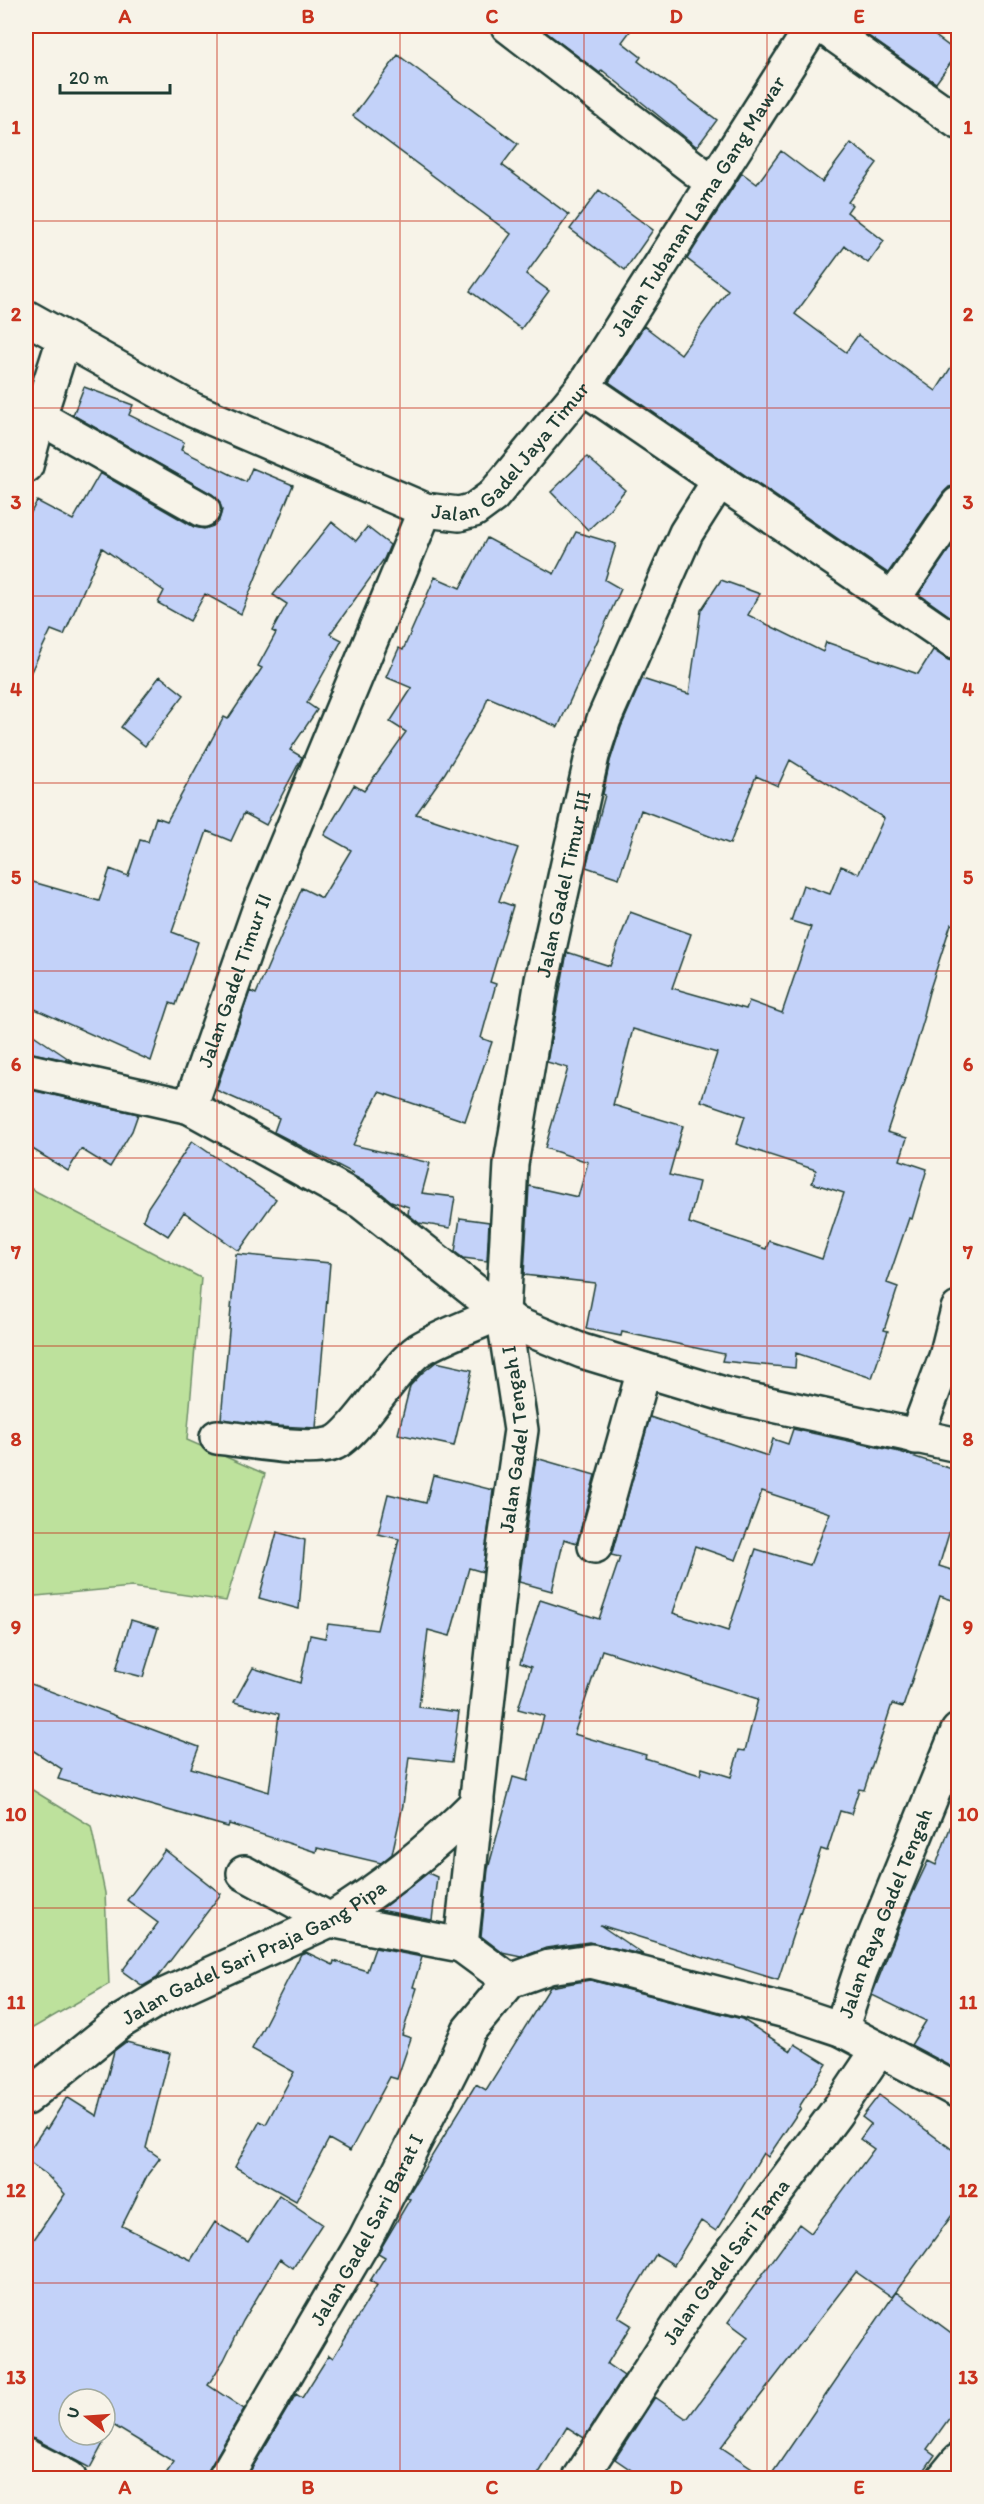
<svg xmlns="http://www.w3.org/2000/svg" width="984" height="2504" viewBox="0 0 984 2504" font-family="Itim,sans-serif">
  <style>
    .green { fill: #bde19c; stroke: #6e8f68; stroke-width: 1.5 }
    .building { fill: #c3d2f9; stroke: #1f3d34; stroke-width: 1.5; fill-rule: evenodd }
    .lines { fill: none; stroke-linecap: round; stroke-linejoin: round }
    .minor-casing { stroke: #1f3d34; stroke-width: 38 }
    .minor { stroke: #f7f3e8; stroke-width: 33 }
    .grid { fill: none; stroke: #c8321e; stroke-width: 1.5; stroke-opacity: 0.55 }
    .labels { text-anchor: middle; stroke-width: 4.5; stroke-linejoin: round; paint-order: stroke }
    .street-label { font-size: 21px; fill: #1f3d34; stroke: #f7f3e8 }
    .neatline { fill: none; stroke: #c8321e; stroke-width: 2 }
    .grid-label { font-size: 20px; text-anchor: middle; font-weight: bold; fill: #c8321e }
  </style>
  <rect width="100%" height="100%" fill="#f7f3e8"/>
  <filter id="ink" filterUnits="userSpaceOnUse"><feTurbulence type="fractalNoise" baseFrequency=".0167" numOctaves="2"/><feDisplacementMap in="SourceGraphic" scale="12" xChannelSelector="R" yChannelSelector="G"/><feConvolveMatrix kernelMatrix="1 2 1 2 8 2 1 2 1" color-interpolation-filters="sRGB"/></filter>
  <g filter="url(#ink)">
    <path class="green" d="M26,1186L201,1278L187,1440L265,1474L226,1601L132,1587L26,1597Z
      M26,1786L91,1826L105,1893L109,1984L26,2032Z"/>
    <path class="building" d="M538,26H634L622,42L641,57L638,61L717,120L697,147L602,70L600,73Z
      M854,26H922L958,53L936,83Z
      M398,55L518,144L502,165L569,215L526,274L549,291L521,329L470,291L511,234L353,116Z
      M851,143L877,163L848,202L852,205L847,212L884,241L868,263L845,246L795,314L846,352L858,335L936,391L958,356V485L949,487L943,493L888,573L609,382L644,326L681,354L728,290L687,259L742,173L757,184L781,151L822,182Z
      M599,190L653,230L625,270L570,229Z
      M84,387L133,405L129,415L184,442L181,450L246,482L252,468L293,485L241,614L205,594L190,621L158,603L164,591L102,548L64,635L51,630L26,682V522L37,501L73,520L100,473L194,527L204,529L213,526L219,520L222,510L219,501L212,494L73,415Z
      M587,457L625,490L608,511L588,530L551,492Z
      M332,522L356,541L367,527L390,545L384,559L330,634L342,640L307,703L317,710L290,750L302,757L266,825L244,813L231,841L207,831L172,932L198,942L176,1005L170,1003L151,1061L26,1005V880L99,901L110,869L128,876L140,840L148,842L156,817L167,821L224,717L228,719L262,668L258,666L276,633L272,631L287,604L273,595Z
      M576,532L616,544L605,580L621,589L558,727L488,697L483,711L445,773L416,814L518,848L499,901L513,906L490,982L496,984L481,1038L492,1042L465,1121L379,1092L353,1145L430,1163L422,1193L455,1197L450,1228L419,1223L408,1214L409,1207L391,1201L374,1187L352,1175L353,1173L274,1132L279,1118L216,1090L250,991L256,994L302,888L322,898L351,850L324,835L354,785L364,791L406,732L390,722L412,688L386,677L399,648L403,650L435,577L460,588L487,538L554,574Z
      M958,536V622L919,594Z
      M721,580L760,594L748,615L823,652L826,642L918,674L933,650L948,660L958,662V926L951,924L929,992L923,1015L925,1016L915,1049L887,1132L907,1138L900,1160L927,1169L912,1219L909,1218L887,1283L898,1287L884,1330L888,1331L872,1378L796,1353L795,1368L722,1361L724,1354L622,1332L621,1336L586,1329L595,1283L524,1275L529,1186L578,1197L588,1162L545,1148L568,1068L547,1062L567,952L610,966L630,912L691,934L672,988L746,1009L749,1001L782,1013L811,927L791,921L803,885L830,894L841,866L859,873L884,818L790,760L778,786L756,776L730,844L641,810L619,878L586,867L605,795L603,794L610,761L621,727L642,679L689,694L701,610ZM633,1029L717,1053L701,1101L745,1116L736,1144L816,1170L812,1183L844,1193L822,1259L769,1241L766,1249L689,1223L699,1182L669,1175L683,1126L613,1105Z
      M160,676L184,695L145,746L121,727Z
      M26,1030L72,1061L26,1052Z
      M26,1089L138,1114L132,1131L110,1167L81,1149L68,1171L26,1145Z
      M192,1141L276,1199L239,1251L184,1212L168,1236L143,1220L148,1207Z
      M460,1218L489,1222L487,1261L463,1258L455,1252Z
      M236,1254L330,1263L316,1428L278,1426L221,1419Z
      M436,1362L472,1370L454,1446L398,1434L410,1386L422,1373Z
      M650,1417L768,1456L773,1439L788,1444L793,1429L900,1452L958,1471V1504L939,1566L958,1572V1602L940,1596L903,1707L892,1704L864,1790L859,1789L851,1814L840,1811L827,1851L821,1849L778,1980L600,1925L644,1955L589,1942L546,1948L522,1957L503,1953L481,1936L488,1869L513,1777L527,1781L544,1716L518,1709L531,1667L520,1663L540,1600L599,1619L620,1557L611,1555ZM762,1491L830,1513L810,1565L756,1549L728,1631L673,1613L695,1546L736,1560ZM602,1650L758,1699L745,1751L739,1750L731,1777L702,1768L700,1775L645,1758L646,1755L574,1734Z
      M536,1458L595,1475L577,1543L564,1539L552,1591L519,1582Z
      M433,1475L493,1490L483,1572L469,1568L450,1636L428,1630L419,1707L459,1712L452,1762L409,1757L403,1805L392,1854L381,1863L317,1848L316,1852L229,1824L228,1827L58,1779L62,1769L26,1746V1682L199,1747L191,1768L269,1792L279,1714L234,1702L253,1668L300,1683L310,1635L325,1638L328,1624L377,1630L399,1539L378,1534L388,1494L426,1503Z
      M277,1532L305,1540L299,1609L259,1598Z
      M131,1620L158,1628L143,1677L116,1670Z
      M956,1812L958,1813V2070L911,2045L926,2021L872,1995L911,1897L928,1861L936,1865Z
      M165,1850L221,1894L157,1978L143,1986L122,1971L158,1923L127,1900Z
      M428,1873L437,1877L432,1920L380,1910Z
      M375,1948L422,1957L413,1987L417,1988L402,2035L411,2038L397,2079L390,2077L350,2151L329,2139L296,2201L235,2167L260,2121L266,2124L294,2072L252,2049L301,1954L306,1952L333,1965L334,1961L367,1971Z
      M590,1980L742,2019L791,2051L795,2044L827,2064L799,2107L801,2108L768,2157L763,2153L716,2231L701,2221L674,2265L656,2254L618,2317L631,2325L607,2364L624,2376L584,2438L567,2427L536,2478H246L296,2394L302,2398L329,2355L333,2358L377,2285L370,2281L385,2257L378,2253L410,2199L407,2198L411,2190L476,2084L486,2090L550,1987Z
      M126,2042L170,2053L146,2148L160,2158L148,2174L122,2226L191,2260L215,2222L248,2242L279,2195L322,2224L293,2268L280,2259L243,2321L224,2360L208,2385L244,2409L209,2469L206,2478H163L174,2462L113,2425L90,2468L35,2439L26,2437V2251L65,2194L46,2174L26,2160V2155L45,2127L47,2129L67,2097L97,2116L114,2051ZM69,2399H105V2435H69Z
      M879,2095L958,2154V2207L892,2297L856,2272L721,2447L767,2478H643L615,2459L655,2397L687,2419L748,2337L728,2322L799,2224L811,2233L874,2149L860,2139L871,2124L862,2117Z
      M896,2292L958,2338V2406L927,2449L935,2455L919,2478H769Z"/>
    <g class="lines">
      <g class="minor-casing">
        <g id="minor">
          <path d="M508,26L713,183"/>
          <path d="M822,26L958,122"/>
          <path id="s1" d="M26,317L193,410L425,510L459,514L474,510L493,496L583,387L813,26"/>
          <path d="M583,387L958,644"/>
          <path d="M39,417L203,510"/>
          <path d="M26,466L39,417L64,339"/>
          <path d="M893,599L958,504"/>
          <path d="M26,1070L190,1107L362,1202L516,1324L582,1351L727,1395L958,1445"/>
          <path id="s2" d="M190,1107L259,910L425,510"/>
          <path d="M217,1437C246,1440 306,1452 332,1444C355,1437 392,1369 419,1350C442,1336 478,1323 503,1312"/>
          <path d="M916,1437L946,1357L958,1309"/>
          <path d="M595,1546L644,1370"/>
          <path d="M244,1873L330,1920L461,1945"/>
          <path id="s3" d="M510,1981L461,1945L504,1548L521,1430L503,1312L511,1164L542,980L592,756L604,719L686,533L719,481"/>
          <path id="s4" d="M841,2029L860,1972L958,1731"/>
          <path id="s5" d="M26,2098L120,2022L163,1996L330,1920C385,1887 432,1848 477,1803"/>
          <path d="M26,2456L69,2478"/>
          <path id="s6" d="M225,2478L365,2239L454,2064L469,2030L510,1981L549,1967L591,1961L790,2012L841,2029L958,2091"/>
          <path id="s7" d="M580,2478L690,2308L836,2113L879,2049"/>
          <path d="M944,2478L958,2461"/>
        </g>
      </g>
      <use href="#minor" class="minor"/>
    </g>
  </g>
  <path class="grid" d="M217,26V2478M400,26V2478M584,26V2478M767,26V2478M26,221H958M26,408H958M26,596H958M26,783H958M26,971H958M26,1158H958M26,1346H958M26,1533H958M26,1721H958M26,1908H958M26,2096H958M26,2283H958"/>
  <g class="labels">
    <g class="street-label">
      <text dy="7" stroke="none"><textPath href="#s1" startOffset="873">Jalan Tubanan Lama Gang Mawar</textPath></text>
      <text dy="7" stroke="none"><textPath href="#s1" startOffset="556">Jalan Gadel Jaya Timur</textPath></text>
      <text dy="7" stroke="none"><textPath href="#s3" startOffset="1132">Jalan Gadel Timur III</textPath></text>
      <text dy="7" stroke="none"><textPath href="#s2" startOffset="134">Jalan Gadel Timur II</textPath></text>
      <text dy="7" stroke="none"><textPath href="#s3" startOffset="570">Jalan Gadel Tengah I</textPath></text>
      <text dy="7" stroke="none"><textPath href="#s4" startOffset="124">Jalan Raya Gadel Tengah</textPath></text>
      <text dy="7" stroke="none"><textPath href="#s5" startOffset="272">Jalan Gadel Sari Praja Gang Pipa</textPath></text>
      <text dy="7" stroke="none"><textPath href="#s6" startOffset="286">Jalan Gadel Sari Barat I</textPath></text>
      <text dy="7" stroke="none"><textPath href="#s7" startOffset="261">Jalan Gadel Sari Tama</textPath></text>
    </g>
  </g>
  <rect width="984" height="2504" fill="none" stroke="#f7f3e8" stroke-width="66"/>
  <g transform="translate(87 2417) rotate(287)"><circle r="28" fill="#f7f3e8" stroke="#a1aaa0" stroke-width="1.5"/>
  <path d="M0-4.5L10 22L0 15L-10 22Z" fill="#c8321e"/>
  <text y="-9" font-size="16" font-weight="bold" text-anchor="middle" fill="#1f3d34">U</text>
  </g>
  <path d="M60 84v9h110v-9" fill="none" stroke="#1f3d34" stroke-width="3"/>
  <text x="69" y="84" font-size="18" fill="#1f3d34" stroke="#f7f3e8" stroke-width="4.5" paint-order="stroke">20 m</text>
  <rect x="33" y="33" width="918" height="2438" class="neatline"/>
  <g class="grid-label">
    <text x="125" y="23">A</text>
    <text x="308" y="23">B</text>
    <text x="492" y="23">C</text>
    <text x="676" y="23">D</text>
    <text x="859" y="23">E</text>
    <text x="16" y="134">1</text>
    <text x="968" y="134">1</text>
    <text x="16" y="321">2</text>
    <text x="968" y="321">2</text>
    <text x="16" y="509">3</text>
    <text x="968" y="509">3</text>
    <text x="16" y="696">4</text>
    <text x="968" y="696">4</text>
    <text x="16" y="884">5</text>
    <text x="968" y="884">5</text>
    <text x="16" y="1071">6</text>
    <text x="968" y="1071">6</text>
    <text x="16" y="1259">7</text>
    <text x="968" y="1259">7</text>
    <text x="16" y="1446">8</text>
    <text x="968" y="1446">8</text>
    <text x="16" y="1634">9</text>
    <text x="968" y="1634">9</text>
    <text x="16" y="1821">10</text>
    <text x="968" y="1821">10</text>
    <text x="16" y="2009">11</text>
    <text x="968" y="2009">11</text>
    <text x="16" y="2197">12</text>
    <text x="968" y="2197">12</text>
    <text x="16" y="2384">13</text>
    <text x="968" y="2384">13</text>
    <text x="125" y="2494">A</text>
    <text x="308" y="2494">B</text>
    <text x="492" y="2494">C</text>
    <text x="676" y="2494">D</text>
    <text x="859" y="2494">E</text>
  </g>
</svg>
